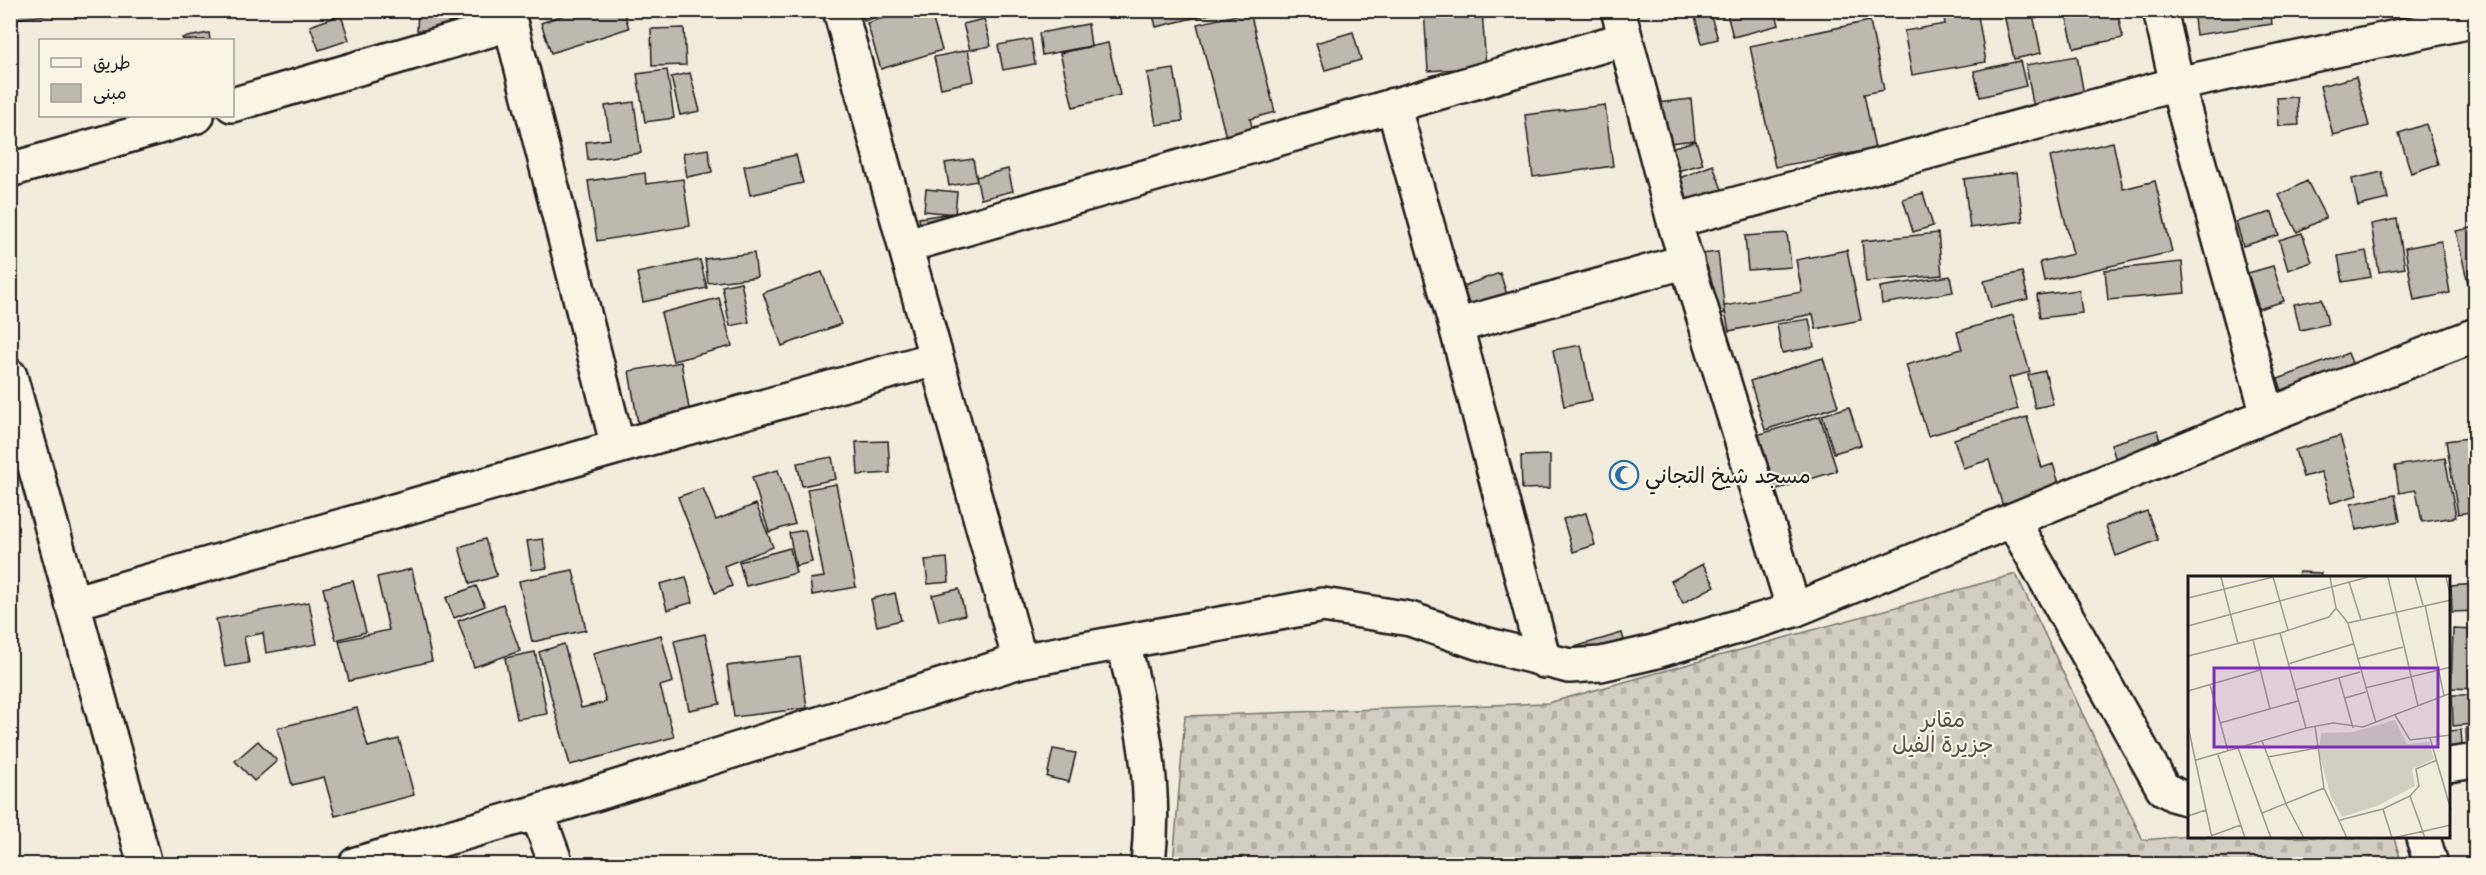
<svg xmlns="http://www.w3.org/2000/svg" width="2486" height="875" viewBox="0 0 2486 875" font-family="Mynerve,'Playpen Sans Arabic',sans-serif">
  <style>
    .cemetery { fill: url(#cemetery-stones); stroke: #78756e; stroke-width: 1.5 }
    .building { fill: #beb9ae; stroke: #1c1c1c; stroke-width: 1.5 }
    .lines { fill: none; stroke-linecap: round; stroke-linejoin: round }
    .street-casing { stroke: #1c1c1c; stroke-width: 38 }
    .street { stroke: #fcf5e5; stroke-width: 33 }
    .labels { text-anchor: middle; stroke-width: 4.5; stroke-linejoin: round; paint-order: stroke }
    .poi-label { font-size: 22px; fill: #1c1c1c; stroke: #fcf5e5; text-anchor: start }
    .park-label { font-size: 22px; fill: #53514e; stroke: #fcf5e5 }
    .inset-road { fill: none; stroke: #9d9990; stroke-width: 1.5 }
    .view { fill: #7b2cbf; fill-opacity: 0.15; stroke: #7b2cbf; stroke-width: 3 }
    .inset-edge { fill: none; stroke: #1c1c1c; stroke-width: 3 }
  </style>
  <defs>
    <pattern id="cemetery-stones" width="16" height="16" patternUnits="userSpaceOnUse" patternTransform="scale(1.5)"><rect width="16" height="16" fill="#d3cec1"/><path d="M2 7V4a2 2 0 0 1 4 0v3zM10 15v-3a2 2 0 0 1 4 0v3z" fill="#b5b0a5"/></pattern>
  </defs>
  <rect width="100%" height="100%" fill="#f3ecdd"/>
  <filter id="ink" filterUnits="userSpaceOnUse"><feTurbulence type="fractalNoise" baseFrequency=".0167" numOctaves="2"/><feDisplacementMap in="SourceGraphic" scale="12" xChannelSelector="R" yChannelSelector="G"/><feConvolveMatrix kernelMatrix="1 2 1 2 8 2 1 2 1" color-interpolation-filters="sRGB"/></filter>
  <g filter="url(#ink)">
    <path class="cemetery" d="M2016,574L2143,840L2189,836L2394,838L2402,864H1173L1185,716L1548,703Z"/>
    <path class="building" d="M10,10H90V11L10,19Z
      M418,10H462L461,31L417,30Z
      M577,10H623L629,28L551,53L541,23Z
      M649,10H673V12L651,18Z
      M861,10H897L864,21Z
      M910,10H930L942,50L881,69L867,23Z
      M1152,10H1226L1156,27Z
      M1424,10H1482L1486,67L1428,71Z
      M1693,10H1709L1718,39L1702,43Z
      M1726,10H1775L1779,25L1733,37Z
      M1943,10H1977L1986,62L1912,75L1904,31L1945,24Z
      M2003,10H2032L2041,53L2014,59Z
      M2035,10H2063L2037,17Z
      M2109,10H2117L2123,38L2074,48L2067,19Z
      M2193,10H2270L2272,24L2196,35Z
      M1250,12L1275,112L1250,119L1254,134L1227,141L1197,24Z
      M341,15L349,40L319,50L310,26Z
      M984,19L991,46L970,50L963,24Z
      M1870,21L1884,90L1864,94L1875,149L1775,167L1750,46Z
      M1088,24L1091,46L1042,55L1039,33Z
      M684,28L686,65L652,66L651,29Z
      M1353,32L1361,60L1325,70L1316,43Z
      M209,33L210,40H183L182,38Z
      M1031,39L1035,64L1003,70L998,45Z
      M1108,43L1120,95L1073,107L1060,53Z
      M968,50L974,81L941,88L934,57Z
      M2077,56L2086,106L2035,115L2026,65Z
      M2020,61L2026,86L1980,97L1974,71Z
      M1174,69L1183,121L1156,125L1147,73Z
      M667,70L674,118L645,122L637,74Z
      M690,73L700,111L680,115L671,77Z
      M2356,77L2369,126L2333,135L2320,86Z
      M2297,97L2299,125L2279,126L2277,98Z
      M1691,99L1695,140L1661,144L1657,103Z
      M634,102L641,153L588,160L586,142L610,139L605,106Z
      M1605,105L1613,166L1533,177L1525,115Z
      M2426,124L2438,164L2411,173L2399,133Z
      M1696,141L1703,164L1677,171L1670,148Z
      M2113,142L2123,189L2155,181L2172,252L2044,281L2040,262L2073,254L2050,157Z
      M708,149L712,172L687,177L683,153Z
      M796,155L803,183L750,195L744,166Z
      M973,159L977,181L949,186L945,163Z
      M1713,165L1724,195L1688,208L1677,179Z
      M1008,169L1013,191L981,199L976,177Z
      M2017,172L2023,221L1970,228L1964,179Z
      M2382,172L2388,199L2358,206L2352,179Z
      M645,173L646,184L683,179L690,226L597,241L588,181Z
      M2307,181L2326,218L2297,232L2279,195Z
      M926,189L957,192L955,214L924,211Z
      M1923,193L1933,226L1913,232L1903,199Z
      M2272,212L2279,235L2243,246L2236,222Z
      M952,213L955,233L922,238L919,218Z
      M2397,219L2405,268L2379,272L2371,224Z
      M2476,227V292L2470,293L2456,231Z
      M1787,233L1791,267L1748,270L1745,236Z
      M1938,233L1942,275L1866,282L1862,241Z
      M2302,233L2312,262L2288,270L2279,240Z
      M2441,241L2450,293L2414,300L2405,248Z
      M1847,250L1861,320L1816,329L1813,314L1729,331L1724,306L1802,292L1796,260Z
      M2366,251L2371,277L2343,282L2338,256Z
      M1718,252L1725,313L1701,315L1694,255Z
      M754,253L757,277L708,283L705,259Z
      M700,260L707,288L643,302L637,273Z
      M2182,262L2185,293L2108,300L2105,270Z
      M2273,266L2284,301L2259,309L2248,273Z
      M822,272L841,324L782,346L763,293Z
      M2022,272L2028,299L1991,308L1984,281Z
      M1500,273L1508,298L1471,310L1463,286Z
      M1950,276L1953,292L1882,304L1880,287Z
      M741,282L749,322L730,326L722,286Z
      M2079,290L2082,313L2040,318L2037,295Z
      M719,298L732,346L673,361L661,313Z
      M2322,299L2328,324L2300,330L2294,304Z
      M2013,315L2030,372L2009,378L2018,409L1928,436L1906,365L1962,349L1957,332Z
      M1809,319L1814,347L1782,353L1777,324Z
      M1581,345L1592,400L1564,406L1553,350Z
      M2348,353L2356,373L2285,400L2278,379Z
      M1823,358L1838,406L1765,430L1750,381Z
      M681,362L694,438L642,447L629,371Z
      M2045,371L2053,404L2035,408L2028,375Z
      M1849,407L1861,445L1834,453L1822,415Z
      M1820,416L1837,471L1774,490L1757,435Z
      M2027,417L2042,468L2053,464L2062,493L2004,510L1989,460L1963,468L1954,439Z
      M2157,430L2163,453L2118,467L2111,444Z
      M2340,436L2358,495L2331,503L2321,472L2303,477L2295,450Z
      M2468,438L2472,460L2476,459V511L2458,514L2446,441Z
      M888,441L890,473L858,475L856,442Z
      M1550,455V488L1522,489L1521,456Z
      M832,457L836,479L802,486L797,463Z
      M2445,458L2456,517L2422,522L2416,490L2399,493L2395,466Z
      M778,470L795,524L769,532L752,477Z
      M836,484L856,587L812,595L810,579L824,577L807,489Z
      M703,488L716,520L756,504L773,547L724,566L732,586L715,593L678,497Z
      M2395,495L2400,521L2356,530L2351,504Z
      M2147,511L2158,540L2116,556L2106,526Z
      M1586,513L1595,545L1573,552L1563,519Z
      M805,530L812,562L796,566L789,533Z
      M485,539L497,576L470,584L459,547Z
      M543,539L547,568L532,570L527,541Z
      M790,548L796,573L746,586L739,562Z
      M947,558L949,582L928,584L925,560Z
      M1703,564L1715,586L1683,603L1671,581Z
      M412,569L432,661L349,681L339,641L389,630L377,577Z
      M573,570L586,630L532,642L519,581Z
      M2299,572L2321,573L2320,578H2298Z
      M686,577L693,602L667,610L660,584Z
      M353,581L366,632L336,640L323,588Z
      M2476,584V611L2452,612L2451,586Z
      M476,586L485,606L454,618L446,598Z
      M959,589L965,615L939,621L932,595Z
      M895,593L901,620L877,626L871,599Z
      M309,602L317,644L266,653L263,633L244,637L249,663L225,667L216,619Z
      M503,604L520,651L474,667L458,621Z
      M2453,629L2476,630V689L2451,688Z
      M1622,633L1631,664L1579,678L1571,648Z
      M705,634L720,704L689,710L674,641Z
      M661,635L673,682L660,686L674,737L570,765L539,652L564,644L581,708L606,702L593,653Z
      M535,652L547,714L517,719L505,658Z
      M800,657L807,708L734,717L727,666Z
      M2452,695H2472L2473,724L2453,726Z
      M357,708L368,747L399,739L414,795L335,816L324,777L292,785L277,728Z
      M2476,727V756L2467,757L2466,728Z
      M2461,730L2463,759L2448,761V731Z
      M258,741L277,761L254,781L235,761Z
      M1053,749L1076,753L1069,782L1047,777Z"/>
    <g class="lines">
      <g class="street-casing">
        <path id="street" d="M507,10L618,447
          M840,10L1020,661
          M1618,10L1674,221L1794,610
          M2160,10L2177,84L2268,415
          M232,105L510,24
          M1393,105L1456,326L1544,661
          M10,170L197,116
          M1674,221L2177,84L2476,20
          M905,246L1625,39
          M1456,326L1687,261
          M10,376L145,864
          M2013,521L2163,788L2175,795L2189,799
          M72,603L618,447L935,359
          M1123,642C1142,717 1157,786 1148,864
          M2448,765L2476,761
          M537,812L556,864
          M2423,838L2431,864
          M356,864L537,812L1020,661L1323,605L1410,619L1477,642L1569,666L1601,664L1653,652L1794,610L2268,415L2476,335"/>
      </g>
      <use href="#street" class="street"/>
    </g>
  </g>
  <defs>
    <g id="mosque-ring" transform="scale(1.5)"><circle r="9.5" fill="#fcf5e5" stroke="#1f6fb2" stroke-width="1.5"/><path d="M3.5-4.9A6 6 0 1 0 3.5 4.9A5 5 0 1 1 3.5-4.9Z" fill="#1f6fb2"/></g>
  </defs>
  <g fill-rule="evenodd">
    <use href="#mosque-ring" x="1624" y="475"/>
  </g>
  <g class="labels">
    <g class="poi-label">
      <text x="1645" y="483">مسجد شيخ التجاني</text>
    </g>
    <g class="park-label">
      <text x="1943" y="727">مقابر<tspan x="1943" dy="25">جزيرة الفيل</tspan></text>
    </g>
  </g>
  <g transform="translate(2188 576)">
    <rect width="262" height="262" fill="#f3ecdd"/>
    <path d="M207,144L219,168L241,166L246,183L224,193L227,210L189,230L154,241L143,221L131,177L133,157L165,156Z" fill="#d3cec1"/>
    <path class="inset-road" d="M33,1L50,68M85,1L100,54M142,1L148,32L160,47L188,147M200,1L230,130M227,1L235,29M258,1L263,23M161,6L173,44M0,22L85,1M237,29L256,120M160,47L263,24M0,50L180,1M92,57L118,152M65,64L82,133M0,80L92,57L141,41L148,32M169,83L215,71M100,88L165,68M151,102L165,152M22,109L40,175M177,112L263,91M107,114L172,96M0,115L72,94M157,122L178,116M207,139L222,164L263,159M32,147L110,125M0,150L24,262M127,150L136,212L159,262M242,162L263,234M74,165L98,228L116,262M50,172L83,262M30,179L57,262M80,181L129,172M8,184L118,152L145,147L175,151L263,117M222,220L237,262M195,233L204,262M74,237L136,212M0,240L18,234M152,244L195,233L222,220L231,210L228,193L249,184M17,262L53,249M205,262L263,249"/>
    <path class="view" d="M26,92H250V171H26Z"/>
    <rect width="262" height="262" class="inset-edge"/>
  </g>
  <rect width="2486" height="875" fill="none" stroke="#fcf5e5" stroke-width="36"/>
  <rect x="18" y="18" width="2450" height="839" fill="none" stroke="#1c1c1c" stroke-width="2" filter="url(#ink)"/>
  <rect x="39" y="39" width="195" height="78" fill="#fcf5e5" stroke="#a29e95" stroke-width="1.5"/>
  <rect x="51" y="58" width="30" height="9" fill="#fcf5e5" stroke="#a29e95" stroke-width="1.5"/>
  <text x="93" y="69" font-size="18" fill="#1c1c1c">طريق</text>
  <rect x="51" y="84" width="30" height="18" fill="#beb9ae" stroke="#a29e95" stroke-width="1.5"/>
  <text x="93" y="99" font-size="18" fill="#1c1c1c">مبنى</text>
</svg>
